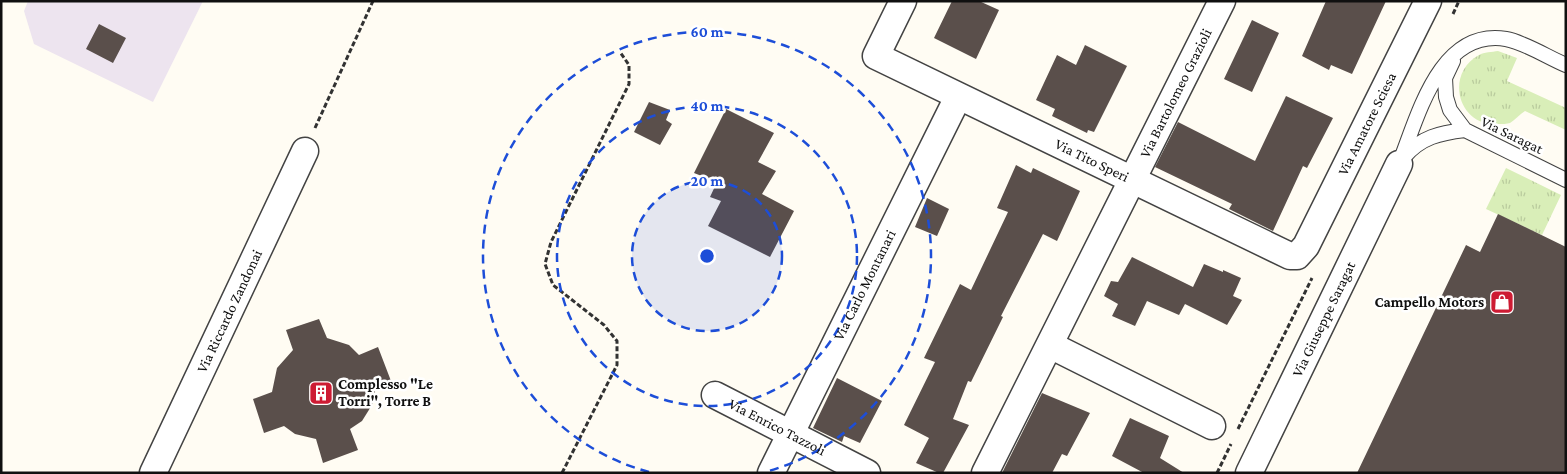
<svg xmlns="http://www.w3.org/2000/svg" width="1567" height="474" viewBox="0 0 1567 474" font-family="'Crimson Pro',serif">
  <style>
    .industrial { fill: #ede4ef }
    .grass { fill: url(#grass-tufts) }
    .building { fill: #5a4f4b }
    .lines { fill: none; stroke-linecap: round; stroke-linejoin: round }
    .service-casing { stroke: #434343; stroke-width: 16 }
    .minor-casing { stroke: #434343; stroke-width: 29 }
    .path { stroke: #323232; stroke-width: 3; stroke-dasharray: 5 2.5; stroke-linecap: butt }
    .service { stroke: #fff; stroke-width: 14 }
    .minor { stroke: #fff; stroke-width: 26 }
    .ring { fill: none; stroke: #1d4ed8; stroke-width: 2.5; stroke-dasharray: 9 6 }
    .labels { text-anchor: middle; stroke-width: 5; stroke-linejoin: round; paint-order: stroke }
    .street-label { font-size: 15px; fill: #101010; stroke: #fff }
    .poi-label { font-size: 15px; font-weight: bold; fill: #101010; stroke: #fff; text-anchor: end }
    .centre { fill: #1d4ed8; stroke: #fff; stroke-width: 2.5 }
    .ring-label { font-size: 15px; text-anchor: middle; font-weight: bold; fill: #1d4ed8; stroke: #fff; stroke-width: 5; stroke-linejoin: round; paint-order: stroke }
  </style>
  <defs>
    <pattern id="grass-tufts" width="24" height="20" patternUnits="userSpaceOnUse" patternTransform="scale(1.25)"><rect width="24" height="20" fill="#d9eeb8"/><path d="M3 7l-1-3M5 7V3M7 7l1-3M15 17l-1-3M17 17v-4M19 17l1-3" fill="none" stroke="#b9cb9d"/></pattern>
  </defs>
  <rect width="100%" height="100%" fill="#fffcf3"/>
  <path class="industrial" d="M28,1H203L153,102L34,44L24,11Z"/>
  <path class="grass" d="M1498,51L1517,58L1507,81L1566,108V130L1525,111C1520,114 1515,120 1510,123C1507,124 1502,124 1499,124C1458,128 1444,74 1479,55C1484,52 1492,52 1498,51Z
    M1506,168L1561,195L1542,235L1486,209Z"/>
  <path class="building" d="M952,1H979L999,10L976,59L934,38Z
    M1326,1H1386L1352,74L1331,65L1329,70L1302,56Z
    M1252,20L1279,33L1252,92L1224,79Z
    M99,24L126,38L113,63L86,49Z
    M1085,45L1127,66L1094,132L1088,130L1087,133L1052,116L1055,109L1036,100L1057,55L1076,65Z
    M1286,96L1333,118L1307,168L1303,166L1273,231L1229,209L1232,204L1155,167L1178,122L1255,161Z
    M649,102L670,110L666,120L672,124L660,145L634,132Z
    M726,109L774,133L758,162L776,171L762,194L794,211L770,257L708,226L721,201L710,197L717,182L694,173Z
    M1016,165L1031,173L1033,168L1080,191L1057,241L1043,234L1001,316L1003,317L971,382L968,381L953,419L969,425L943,473H939L916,463L929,438L904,425L935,362L924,358L960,284L971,290L1008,212L997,208Z
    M927,198L949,209L937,236L915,227Z
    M1498,214L1566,247V473H1357L1466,245L1480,252Z
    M1132,257L1193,287L1204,264L1223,272V270L1241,278L1233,296L1242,300L1227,325L1185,304L1179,315L1147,301L1135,326L1112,316L1118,304L1104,296L1111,281L1118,282Z
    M319,319L327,338L349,345L359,355L378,347L391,381L376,386L372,405L362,421L350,429L358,450L323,463L316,439L295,434L284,426L264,433L253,399L272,392L277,368L293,350L286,330Z
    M837,378L882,401L860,443L844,436L842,442L813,428Z
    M1042,393L1090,413L1067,456L1062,454L1052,473H1002Z
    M1130,418L1169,436L1160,458L1184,473H1144L1112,456Z"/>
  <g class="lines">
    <g class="service-casing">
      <path id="service" d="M1453,61L1445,78L1446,97L1450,110L1465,130L1566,180
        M1404,157C1421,137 1440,133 1465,130
        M1399,164C1418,117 1439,28 1506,39C1524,42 1549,58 1566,65"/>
    </g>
    <g class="minor-casing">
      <g id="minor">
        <path id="s1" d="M903,1L876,56L1290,256H1297L1306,246L1428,1"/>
        <path d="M1050,345L1212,426"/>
        <path id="s2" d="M715,395L867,473"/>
        <path id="s3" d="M153,473L305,151"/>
        <path id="s4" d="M771,473L958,97"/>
        <path id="s5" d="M985,473L1222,1"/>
        <path id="s6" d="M1249,473L1399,164"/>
      </g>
    </g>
    <path class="path" d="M1453,14L1459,1
      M315,128L373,1
      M1238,429L1312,278
      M562,473L617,365V341L604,325L553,285L545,264L551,242L629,84V65L620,52
      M1217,473L1231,444"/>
    <use href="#service" class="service"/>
    <use href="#minor" class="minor"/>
  </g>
  <circle cx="707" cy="256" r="75" fill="#1d4ed8" fill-opacity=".12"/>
  <g class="ring">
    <circle cx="707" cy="256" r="75"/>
    <circle cx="707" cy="256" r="150"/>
    <path d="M649 472A224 224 0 1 1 765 472"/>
  </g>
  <defs>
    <g id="shop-square" transform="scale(1.25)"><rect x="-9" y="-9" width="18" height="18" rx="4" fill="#cd1b33" stroke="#fff"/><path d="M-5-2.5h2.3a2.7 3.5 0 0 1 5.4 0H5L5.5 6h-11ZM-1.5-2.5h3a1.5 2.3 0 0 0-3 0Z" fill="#fff"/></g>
    <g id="building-square" transform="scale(1.25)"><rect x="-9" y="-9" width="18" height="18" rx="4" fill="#cd1b33" stroke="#fff"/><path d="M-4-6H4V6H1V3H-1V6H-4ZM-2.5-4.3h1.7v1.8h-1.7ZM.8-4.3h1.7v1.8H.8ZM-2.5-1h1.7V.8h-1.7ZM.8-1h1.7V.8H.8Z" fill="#fff"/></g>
  </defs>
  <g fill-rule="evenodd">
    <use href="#shop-square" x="1502" y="302"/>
    <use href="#building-square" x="321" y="393"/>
  </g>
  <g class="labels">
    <g class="street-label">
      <text dy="5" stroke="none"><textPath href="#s5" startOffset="425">Via Bartolomeo Grazioli</textPath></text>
      <text dy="5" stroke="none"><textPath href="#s1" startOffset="678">Via Amatore Sciesa</textPath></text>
      <text transform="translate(1512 135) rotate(26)" y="5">Via Saragat</text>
      <text dy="5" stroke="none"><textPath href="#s1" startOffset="301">Via Tito Speri</textPath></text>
      <text dy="5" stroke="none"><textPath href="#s4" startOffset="210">Via Carlo Montanari</textPath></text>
      <text dy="5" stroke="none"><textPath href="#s3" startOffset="179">Via Riccardo Zandonai</textPath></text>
      <text dy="5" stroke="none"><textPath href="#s6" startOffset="171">Via Giuseppe Saragat</textPath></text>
      <text dy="5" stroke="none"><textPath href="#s2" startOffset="70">Via Enrico Tazzoli</textPath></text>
    </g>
    <g class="poi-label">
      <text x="1484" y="307">Campello Motors</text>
      <text x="338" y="389" text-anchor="start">Complesso "Le<tspan x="338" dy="17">Torri", Torre B</tspan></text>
    </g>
  </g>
  <circle cx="707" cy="256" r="8" class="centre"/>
  <g class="ring-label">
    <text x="707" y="37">60 m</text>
    <text x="707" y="111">40 m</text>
    <text x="707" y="186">20 m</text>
  </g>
  <rect width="1567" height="474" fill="none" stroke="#101010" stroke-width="5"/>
</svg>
